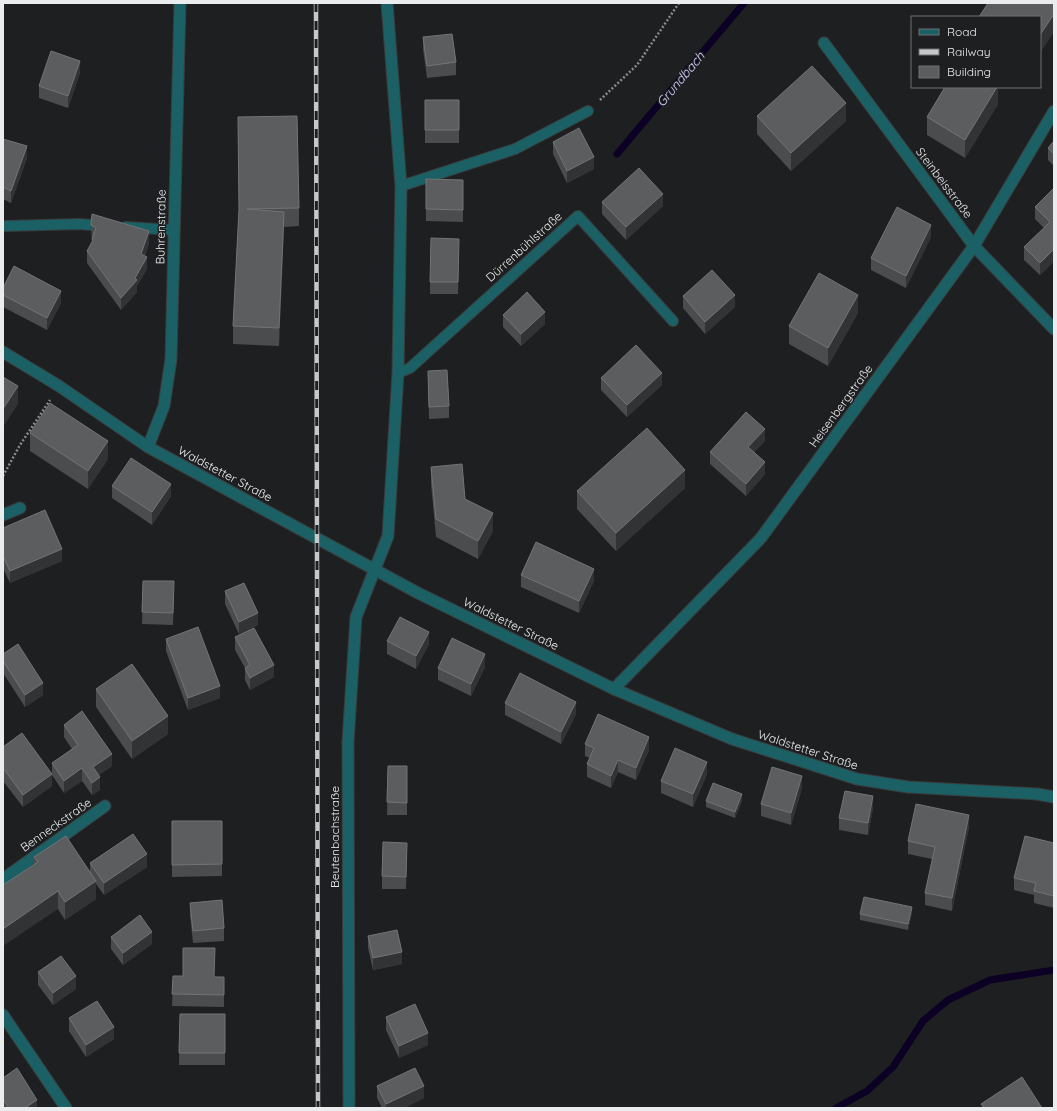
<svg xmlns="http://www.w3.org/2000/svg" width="1057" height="1111" viewBox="0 0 1057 1111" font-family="Quicksand,sans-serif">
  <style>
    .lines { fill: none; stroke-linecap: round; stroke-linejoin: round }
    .stream { stroke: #0c0024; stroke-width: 7 }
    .service-casing { stroke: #3a3c3e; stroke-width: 12 }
    .minor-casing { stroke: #3a3c3e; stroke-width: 13 }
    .tertiary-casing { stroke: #3a3c3e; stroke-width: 13 }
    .path { stroke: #888a8b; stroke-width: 2.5; stroke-dasharray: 2 2; stroke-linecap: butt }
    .service { stroke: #1a6065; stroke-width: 10 }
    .minor { stroke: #1a6065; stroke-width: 11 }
    .tertiary { stroke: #1a6065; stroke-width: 11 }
    .rail-casing { stroke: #c7c8c9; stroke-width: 4.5 }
    .rail { stroke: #1d1f21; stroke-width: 3; stroke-dasharray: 9; stroke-linecap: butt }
    .wall { fill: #4a4c4e }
    .shaded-wall { fill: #313335 }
    .building { fill: #5b5d5f; stroke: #727475 }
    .labels { text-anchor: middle; stroke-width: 3; stroke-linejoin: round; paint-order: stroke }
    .street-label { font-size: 12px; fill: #ebeced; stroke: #1d1f21 }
    .water-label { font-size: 13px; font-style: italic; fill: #d8d1fe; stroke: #1d1f21 }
  </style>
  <rect width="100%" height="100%" fill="#1d1f21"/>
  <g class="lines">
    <path class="stream" d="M617,154L744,3
      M836,1108L867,1091L893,1067L923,1021L948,1000L990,980L1054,970"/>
    <g class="service-casing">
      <path id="service" d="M401,186L515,149L588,111
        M6,226L79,224L104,226
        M126,227L174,230
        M398,373L410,368L578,216L673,321"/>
    </g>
    <g class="minor-casing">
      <path id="minor" d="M824,43L974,246L1054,329
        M148,447L164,406L171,359L180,3
        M3,515L20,508
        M614,689L761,538L974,246L1054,111
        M3,879L105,806
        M3,1015L66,1108
        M349,1108L348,742L356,617L388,536L398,373L401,186L387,3"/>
    </g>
    <g class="tertiary-casing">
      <path id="tertiary" d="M3,352L59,386L148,447L418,593L614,689L732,739L857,779L908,787L1037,794L1054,797"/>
    </g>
    <path class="path" d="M600,100L637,65L679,3
      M3,476L20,445L50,400"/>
    <use href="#service" class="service"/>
    <use href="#minor" class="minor"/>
    <use href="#tertiary" class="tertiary"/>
    <g class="rail-casing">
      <path id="rail" d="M316,3L318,1108"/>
    </g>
    <use href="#rail" class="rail"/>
  </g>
  <path class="wall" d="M423,37L456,62V75L427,78L423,49Z
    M80,73L68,108L39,98V86Z
    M998,87V104L965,158L927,135V117Z
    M425,100H459V143H425Z
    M757,116L846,121L791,171L757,134Z
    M238,117L299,208V226L284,227L279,346L233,344V326L239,213Z
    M3,139L27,158L11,203L3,199Z
    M1054,141V166L1048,160V148Z
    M553,142L594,169L567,183L553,154Z
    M426,179L463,180V222L426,221Z
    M1054,188V261L1040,275L1024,260V247L1044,228L1035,219V207Z
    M602,202L663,206L626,240L602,214Z
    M91,225L149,243L145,256L147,269L137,286V292L121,310L87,263V251L92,243Z
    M931,237L906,288L871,270V258Z
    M459,251L458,294H430V282Z
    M3,288L61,303L47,330L3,307Z
    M683,296L735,307L705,334L683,308Z
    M858,313L828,366L789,344V326Z
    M503,315L545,324L521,346L503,327Z
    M428,371L449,406V418L429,419Z
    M601,378L662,385L627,417L601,390Z
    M30,433L108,459L88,489L30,451Z
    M765,441L754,452L765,474L746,496L710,464V452Z
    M431,467L465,499L493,531L478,559L436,537L431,484Z
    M112,486L171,496L152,525L112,498Z
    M685,488L616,551L577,509V491Z
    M3,528L62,561L10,583L3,568Z
    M521,575L594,581L579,613L521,587Z
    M143,581L174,594L173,625L142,624Z
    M225,591L258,625L239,634L225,604Z
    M235,637L274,677L250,690L245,680V668L235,650Z
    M166,639L220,698L188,710L166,651Z
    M387,641L429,644L416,669L387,654Z
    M3,654L43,695L25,707L3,673Z
    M485,667L471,696L438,680V668Z
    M96,689L168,734L132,759L96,707Z
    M505,703L576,714L561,744L505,715Z
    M64,725L112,766L99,775L100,790L92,795L82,781L64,793L52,775V763L72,749L64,737Z
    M585,744L649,750L636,780L618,772L611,788L587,777V764L590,758L585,756Z
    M3,747L52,786L23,807L3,781Z
    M388,766H407V815H387Z
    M707,774L693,807L661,793V781Z
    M802,788L791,825L761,816V804Z
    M706,801H742L735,818L706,807Z
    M873,808L868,835L839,830V818Z
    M172,821H222V876L172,877Z
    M969,827L952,911L925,905V893L932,859L908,854V841Z
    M1054,843V908L1034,903V895L1014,890V878Z
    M407,855L406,889H382V876Z
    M34,857L90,872V863L147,867L104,895L96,884V899L65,920L58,909L34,864Z
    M190,903L224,928V941L193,943L190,915Z
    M912,913L908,930L860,920V914Z
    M368,936L402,964L373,970L368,948Z
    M111,937L152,944L123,965L111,949Z
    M38,972L76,989L53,1005L38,985Z
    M173,976L224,977V1007L172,1006Z
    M180,1014H225V1065H179Z
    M386,1017L428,1045L399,1058L386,1030Z
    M69,1018L114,1039L86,1057L69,1031Z
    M3,1078L37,1108H3Z
    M377,1086L424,1098L404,1108H382L377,1098Z"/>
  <path class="shaded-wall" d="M1054,14V32L1040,53V35Z
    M80,61V73L68,108V96Z
    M997,87H998V104L965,158V140Z
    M846,103V121L791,171V153Z
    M27,146V158L11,203V191Z
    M594,157V169L567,183V171Z
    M663,194V206L626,240V227Z
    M284,212V230L279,346V328Z
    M931,225V237L906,288V276Z
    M149,231V243L141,266V254Z
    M1054,249V261L1040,275V263Z
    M147,257V269L137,286V292L121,310V298L135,278Z
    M61,291V303L47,330V318Z
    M735,295V307L705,334V322Z
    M858,295V313L828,366V348Z
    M545,312V324L521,346V334Z
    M662,373V385L627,417V405Z
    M18,386V404L3,427V409Z
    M765,429V441L748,459V447Z
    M108,441V459L88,489V471Z
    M765,462V474L746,496V484Z
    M685,470V488L616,551V533Z
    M171,484V496L152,525V512Z
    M493,513V531L478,559V541Z
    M62,549V561L10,583V571Z
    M594,569V581L579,613V601Z
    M258,613V625L239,634V622Z
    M429,632V644L416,669V656Z
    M485,654V667L471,696V684Z
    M274,665V677L250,690V678Z
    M43,683V695L25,707V695Z
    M220,686V698L188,710V698Z
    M576,702V714L561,744V732Z
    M168,716V734L132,759V741Z
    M649,737V750L636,780V768Z
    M112,754V766L93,779V767Z
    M618,760V772L611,788V776Z
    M707,762V774L693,807V794Z
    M82,768V781L64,793V781Z
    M52,774V786L23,807V795Z
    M802,776V788L791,825V813Z
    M100,777V790L92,795V783Z
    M742,794V801L735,818V812Z
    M873,796V808L868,835V823Z
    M969,815V827L952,911V898Z
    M147,854V867L104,895V883Z
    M96,881V899L65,920V902Z
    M58,891V909L3,946V929Z
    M912,907V913L908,930V924Z
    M152,932V944L123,965V953Z
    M402,952V964L373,970V958Z
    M76,976V989L53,1005V993Z
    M114,1027V1039L86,1057V1045Z
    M428,1033V1045L399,1058V1046Z
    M424,1086V1098L404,1108H386V1104Z
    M37,1100V1108H25Z"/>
  <path class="building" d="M988,3H1054V14L1040,35V17H979Z
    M452,34L456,62L427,66L423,37Z
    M51,51L80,61L68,96L39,86Z
    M812,66L846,103L791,153L757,116Z
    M945,87H997L965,140L927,117Z
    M425,100H459V130H425Z
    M297,116L299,208L247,209L284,212L279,328L233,326L239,209L238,117Z
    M579,128L594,157L567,171L553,142Z
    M3,139L27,146L11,191L3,187Z
    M1054,141V154L1048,148Z
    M639,168L663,194L626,227L602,202Z
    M426,179L463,180V210L426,209Z
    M1054,188V249L1040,263L1024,247L1050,222L1035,207Z
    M897,207L931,225L906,276L871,258Z
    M92,214L149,231L141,254L147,257L135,278L137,280L121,298L87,251L93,240L92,239L96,228L91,225Z
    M431,238L459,239L458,282H430Z
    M14,266L61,291L47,318L3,295V288Z
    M712,270L735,295L705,322L683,296Z
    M819,273L858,295L828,348L789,326Z
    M527,292L545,312L521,334L503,315Z
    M636,345L662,373L627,405L601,378Z
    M447,370L449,406L429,407L428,371Z
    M3,377L18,386L3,409Z
    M50,403L108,441L88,471L30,433Z
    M746,412L765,429L748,447L765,462L746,484L710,452Z
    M647,428L685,470L616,533L577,491Z
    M131,458L171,484L152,512L112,486Z
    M462,464L465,499L493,513L478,541L436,519L431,467Z
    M45,510L62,549L10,571L3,556V528Z
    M536,542L594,569L579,601L521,575Z
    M143,581H174L173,613L142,612Z
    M244,583L258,613L239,622L225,591Z
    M400,617L429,632L416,656L387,641Z
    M198,627L220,686L188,698L166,639Z
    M254,628L274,665L250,678L245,668L250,665L235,637Z
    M452,638L485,654L471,684L438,668Z
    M18,644L43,683L25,695L3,661V654Z
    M132,664L168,716L132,741L96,689Z
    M520,673L576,702L561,732L505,703Z
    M82,711L112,754L93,767L100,777L92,783L82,768L64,781L52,763L78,745L64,725Z
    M598,714L649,737L636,768L618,760L611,776L587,764L594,748L585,744Z
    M22,733L52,774L23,795L3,768V747Z
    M675,748L707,762L693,794L661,781Z
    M388,766H407V803L387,802Z
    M772,767L802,776L791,813L761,804Z
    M713,783L742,794L735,812L706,801Z
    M845,791L873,796L868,823L839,818Z
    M916,804L969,815L952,898L925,893L935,847L908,841Z
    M172,821H222V864L172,865Z
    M133,834L147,854L104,883L90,863Z
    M66,836L96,881L65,902L58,891L3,929V885L38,862L34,857Z
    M1025,836L1054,843V896L1034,891L1036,883L1014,878Z
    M383,842L407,843L406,877L382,876Z
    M864,897L912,907L908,924L860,914Z
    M222,900L224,928L193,931L190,903Z
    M140,915L152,932L123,953L111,937Z
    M397,930L402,952L373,958L368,936Z
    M183,948H215L214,977H224V995L172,994L173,976H183Z
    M61,956L76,976L53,993L38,972Z
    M97,1001L114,1027L86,1045L69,1018Z
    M415,1004L428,1033L399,1046L386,1017Z
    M180,1014H225V1053H179Z
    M17,1068L37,1100L25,1108H9L3,1099V1078Z
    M415,1068L424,1086L386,1104L377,1086Z
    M1022,1077L1042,1108H984L981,1104Z"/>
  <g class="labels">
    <g class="street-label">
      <text transform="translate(944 183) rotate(53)" y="4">Steinbeisstraße</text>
      <text transform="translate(161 227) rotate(-89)" y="4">Buhrenstraße</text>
      <text transform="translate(524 247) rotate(-42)" y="4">Dürrenbühlstraße</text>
      <text transform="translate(841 406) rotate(-54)" y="4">Heisenbergstraße</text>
      <text transform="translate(225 474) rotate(28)" y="4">Waldstetter Straße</text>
      <text transform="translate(511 624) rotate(26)" y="4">Waldstetter Straße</text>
      <text transform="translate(808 750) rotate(18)" y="4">Waldstetter Straße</text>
      <text transform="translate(56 825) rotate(-35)" y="4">Benneckstraße</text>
      <text transform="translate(335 837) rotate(-90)" y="4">Beutenbachstraße</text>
    </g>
    <g class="water-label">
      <text transform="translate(680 79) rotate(-50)" y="5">Grundbach</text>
    </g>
  </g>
  <rect width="1057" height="1111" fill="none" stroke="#ebeced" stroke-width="8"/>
  <rect x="911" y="16" width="130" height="72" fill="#1d1f21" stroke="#6f7173"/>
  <rect x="919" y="29" width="20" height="6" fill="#1a6065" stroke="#6f7173"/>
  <text x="947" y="36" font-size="12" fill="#ebeced">Road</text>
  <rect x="919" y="49" width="20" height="6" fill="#c7c8c9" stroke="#6f7173"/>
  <text x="947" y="56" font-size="12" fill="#ebeced">Railway</text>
  <rect x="919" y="66" width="20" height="12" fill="#5b5d5f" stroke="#6f7173"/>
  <text x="947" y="76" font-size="12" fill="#ebeced">Building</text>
</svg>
